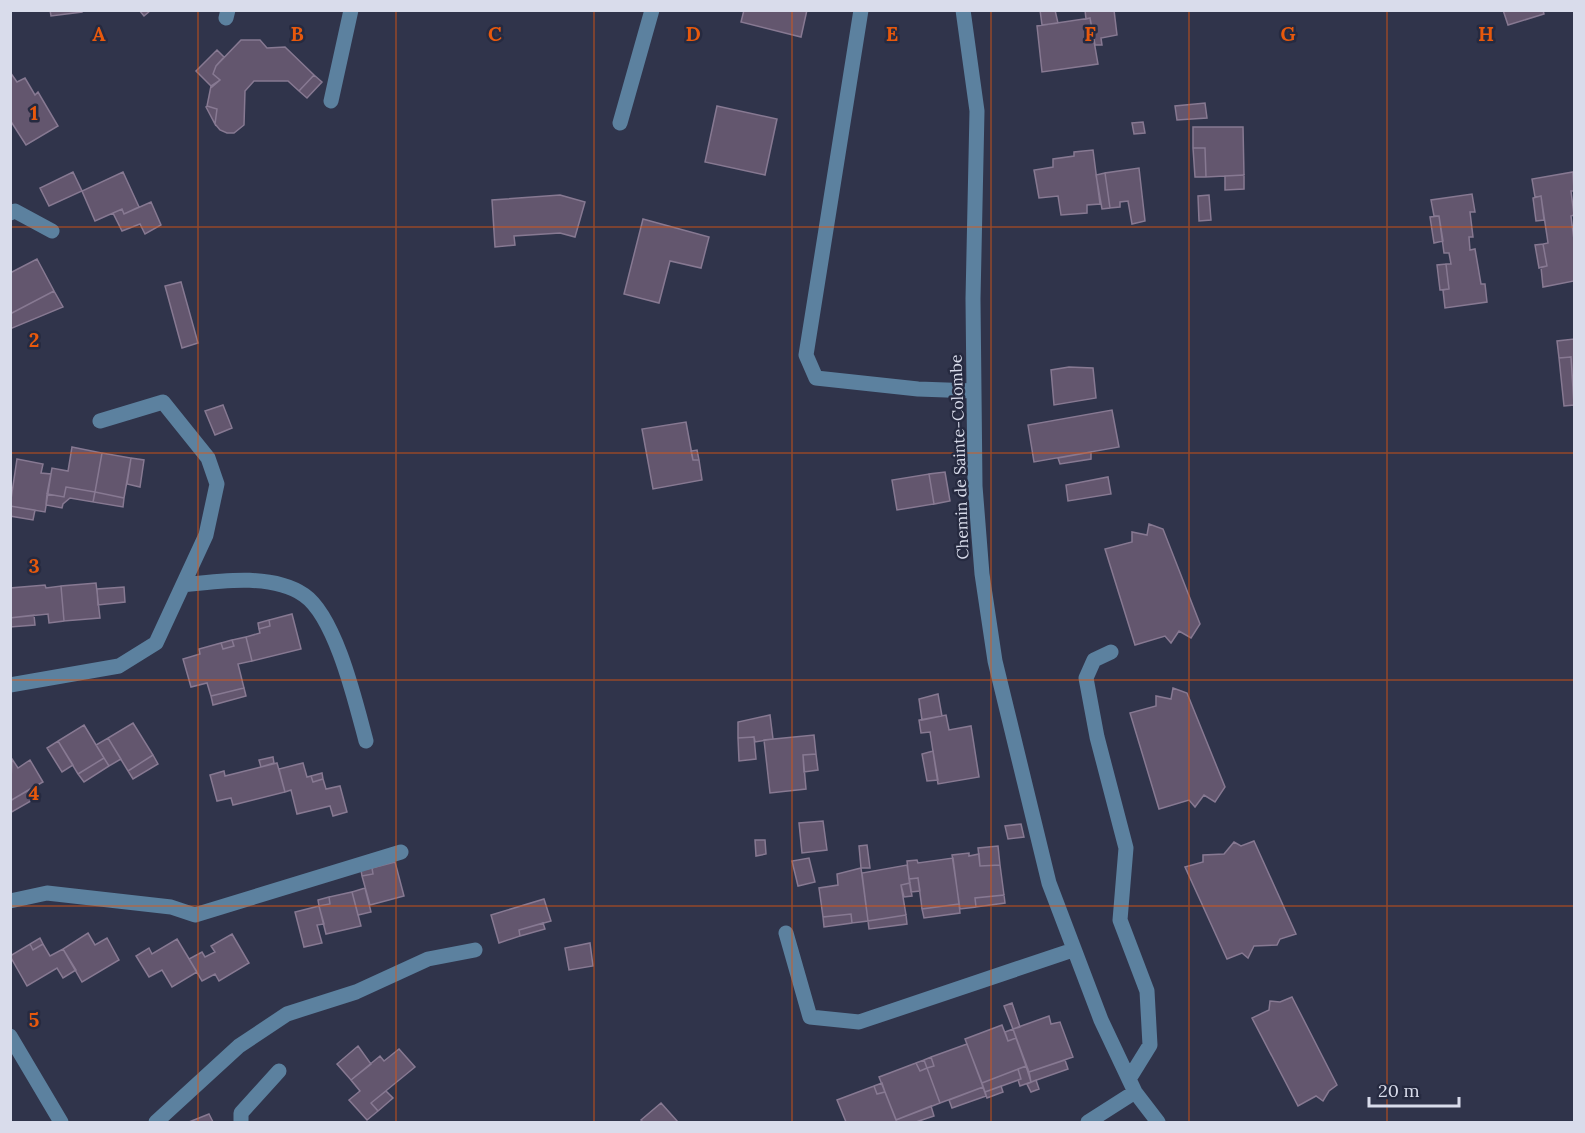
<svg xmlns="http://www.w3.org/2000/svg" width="1585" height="1133" viewBox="0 0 1585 1133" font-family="Lora,serif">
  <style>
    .building { fill: #63566e; stroke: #877992; stroke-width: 1.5 }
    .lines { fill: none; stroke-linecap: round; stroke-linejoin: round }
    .minor { stroke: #5c819f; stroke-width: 15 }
    .grid { fill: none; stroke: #e8590c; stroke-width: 1.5; stroke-opacity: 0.55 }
    .labels { text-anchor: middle; stroke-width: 5; stroke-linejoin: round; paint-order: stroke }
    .street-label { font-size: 16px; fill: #d9dceb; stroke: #262a40 }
    .grid-label { font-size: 20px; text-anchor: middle; font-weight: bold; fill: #e8590c; stroke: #262a40; stroke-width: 5; stroke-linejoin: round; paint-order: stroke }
  </style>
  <rect width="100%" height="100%" fill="#30344b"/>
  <path class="building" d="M50,10H82V12L51,16Z
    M139,10H150V11L144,16Z
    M744,10H807L801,37L741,22Z
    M1040,10H1055L1058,23L1042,25Z
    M1085,10H1114L1117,35L1101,38L1102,45H1095L1090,18L1086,19Z
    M1503,10H1543L1544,14L1508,25Z
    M1090,18L1098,64L1042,72L1037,26Z
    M241,40H260L267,48L285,47L314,75L299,91L288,81H254L245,91L244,125L234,133H227L220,130L215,124L217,109L207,106L211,86L220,80L213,74L216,66Z
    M217,50L224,57L216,66L213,74L220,80L212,87L196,71Z
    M10,72L17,82L25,78L35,95L38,92L58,126L26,145L10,120Z
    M314,75L322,82L307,98L299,91Z
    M1205,103L1207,118L1177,120L1175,106Z
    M207,106L217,109L215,124L206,107Z
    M717,106L777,119L765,175L705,162Z
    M1143,122L1145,133L1134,134L1132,123Z
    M1193,127H1243L1244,175L1206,177L1205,148H1193Z
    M1193,148H1205L1206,177H1195Z
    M1093,150L1100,204L1087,205V213L1061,215L1058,196L1039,198L1034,170L1053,167V159L1074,156V152Z
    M1139,168L1145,221L1132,224L1128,201L1120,202V207L1110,208L1105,173Z
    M73,172L82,191L49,206L40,188Z
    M123,172L139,207L124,214L122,209L95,221L82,191Z
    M1573,172L1574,191H1571L1574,215L1571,216L1574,240V281L1543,287L1541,267L1547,266L1543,244L1548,243L1541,196L1535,197L1532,179Z
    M1105,173L1110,208L1102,209L1096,175Z
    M1244,175V189L1225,190V176Z
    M1472,194L1475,212H1470L1473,237H1469L1470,250L1475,249L1481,284H1485L1487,302L1445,308L1443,290L1449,289L1446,264H1451L1449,253H1444L1439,216H1434L1431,200Z
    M560,195L585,202L575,237L560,233L514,236L515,245L495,247L492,200Z
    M1209,195L1211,220L1199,221L1198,196Z
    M1541,196L1544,220L1536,221L1533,198Z
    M151,202L161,225L145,234L140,224L122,231L113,213L122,209L124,214Z
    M1439,216L1443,241L1434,243L1430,217Z
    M643,219L709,237L701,268L670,261L659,303L624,294Z
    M1543,244L1547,266L1539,268L1535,245Z
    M37,259L54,291L10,314V273Z
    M1446,264L1449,289L1440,290L1437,265Z
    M181,282L198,343L182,348L165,286Z
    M54,291L63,307L10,329V314Z
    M1574,339V401L1571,357L1559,358L1557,341Z
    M1571,357L1574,405L1564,406L1559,358Z
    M1069,367L1093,368L1096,398L1054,405L1051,370Z
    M223,405L232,428L215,435L205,411Z
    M1112,410L1119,447L1034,462L1028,425Z
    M686,422L693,460H699L702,480L653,489L642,429Z
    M72,447L102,453L95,492L66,487L64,497L47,494L52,468L68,471Z
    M697,450L699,460H693L691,451Z
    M1091,452V459L1060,464L1058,458Z
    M102,453L131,458L124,498L95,492Z
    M131,458L144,460L140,487L127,484Z
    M17,459L43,464L41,473L51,474L45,512L10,506Z
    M945,472L950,501L934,504L929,474Z
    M929,474L934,504L897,510L892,480Z
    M1108,477L1111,494L1068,501L1066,485Z
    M66,487L95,492L93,502L70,498L63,504L62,508L46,505L47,494L64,497Z
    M95,492L124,498L123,507L93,502Z
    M10,506L35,510L33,520L10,516Z
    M1149,524L1163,529L1200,624L1191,638L1179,631L1171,643L1165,636L1135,645L1105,549L1132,542V532L1147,535Z
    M96,583L100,618L64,621L61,586Z
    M45,585L46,588L61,586L64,621L49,623L48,614L10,618V588Z
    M124,587L125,602L98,605L97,589Z
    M292,614L301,649L252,661L246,637L260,633L259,629L270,626L269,620Z
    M34,615L35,625L10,627V618Z
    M269,620L270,626L259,629L258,623Z
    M246,637L252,661L238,664L244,688L211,696L207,683L191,687L183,659L200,654L199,649L221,643L223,649L234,646L232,640Z
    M232,640L234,646L223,649L221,643Z
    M244,688L246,696L213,705L211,696Z
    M1173,688L1187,693L1225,787L1215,802L1204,795L1195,807L1189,800L1159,809L1130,713L1156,706V696L1171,699Z
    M938,694L942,716L922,720L919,699Z
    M770,715L773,739L755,742L754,737L738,738V722Z
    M946,715L949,730L971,726L979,777L938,784L930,732L921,733L919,720Z
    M133,723L153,755L128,771L108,738Z
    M84,725L104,758L78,774L58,741Z
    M814,735L816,754L803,755L806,789L770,793L764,740Z
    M754,737L756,759L739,761L738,738Z
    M108,738L121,759L109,766L96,745Z
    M58,741L73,765L62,772L47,748Z
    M933,751L938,780L927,781L922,754Z
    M816,754L818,770L804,772L803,755Z
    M153,755L158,764L133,779L128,771Z
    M273,757L274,763L261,767L259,760Z
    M104,758L109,766L84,782L78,774Z
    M12,759L18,768L30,760L43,782L10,801Z
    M277,763L285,792L233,805L231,798L217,801L210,775L224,771L225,776Z
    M303,763L307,777L311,776L313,782L323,779L326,789L340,786L347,812L333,816L330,806L297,814L291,790L285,792L279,769Z
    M322,773L323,779L313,782L311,776Z
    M30,789L36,798L10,813V801Z
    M823,821L827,850L802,853L799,823Z
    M1021,824L1024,837L1008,839L1005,826Z
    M755,840H765L766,854L756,856Z
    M1254,841L1296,934L1280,939L1277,945L1254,946L1248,958L1242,953L1227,959L1185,867L1203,862V855L1224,854L1234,842L1241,846Z
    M867,845L870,868H861L859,846Z
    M998,846L1000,865L980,866L978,848Z
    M969,853V856L979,854L980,866L1000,865L1004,895L975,898L976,907L960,909L952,855Z
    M809,858L815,882L798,886L792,861Z
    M953,858L959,904L922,909L918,878L909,879L907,861L917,860L918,863Z
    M395,862L404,896L370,905L362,876L373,874L372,868Z
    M907,865L910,883L901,885L906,915L868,921L862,873Z
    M372,868L373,874L362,876L361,870Z
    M861,868L868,921L852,923L851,914L823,917L819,888L838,885L837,874Z
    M918,878L920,891L911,892L909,879Z
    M910,883L912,896L904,897L901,885Z
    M365,888L371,912L358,915L352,892Z
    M352,892L361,926L326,934L319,906L330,904L329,897Z
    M1004,895L1005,903L976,907L975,898Z
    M329,897L330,904L319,906L318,900Z
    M544,899L551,921L519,930L520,936L499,943L491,915Z
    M959,904L960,913L924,918L922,909Z
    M319,906L324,924L317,925L322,943L304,947L295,912Z
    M851,914L852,923L824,927L823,917Z
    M906,915L907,924L869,929L868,921Z
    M543,923L545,929L520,936L519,930Z
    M88,933L95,945L107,938L119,960L82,982L63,949Z
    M232,934L249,963L219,981L215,974L202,981L189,959L202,952L205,957L215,952L211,946Z
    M40,938L43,944L33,950L30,944Z
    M177,939L197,972L172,987L162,970L149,977L136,956L149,948L152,954Z
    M590,943L593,966L569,970L565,948Z
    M30,944L33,950L43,944L50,956L63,949L76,970L63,978L57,968L27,986L10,956Z
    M1292,997L1337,1085L1329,1091L1323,1101L1316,1096L1298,1106L1252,1018L1269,1010L1270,1001L1280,1002Z
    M1012,1003L1020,1027L1013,1029L1004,1006Z
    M1049,1016L1051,1024L1060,1022L1073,1057L1029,1072L1013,1029Z
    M1002,1025L1008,1041L1016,1038L1026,1066L982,1083L965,1039Z
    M1013,1029L1016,1038L1008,1041L1005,1032Z
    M967,1044L983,1087L940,1103L927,1068L934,1066L931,1057Z
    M358,1046L371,1064L351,1080L337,1064Z
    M399,1049L415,1067L371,1103L378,1111L367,1120L349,1100L360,1091L351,1080L380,1056L384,1061Z
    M931,1057L934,1066L927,1068L924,1060Z
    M924,1060L927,1068L920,1071L916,1063Z
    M1065,1060L1068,1069L1031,1082L1029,1072Z
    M916,1063L920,1071L927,1068L940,1103L896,1120L879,1077Z
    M1026,1066L1031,1082L1020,1086L1018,1080L1021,1079L1018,1069Z
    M1018,1069L1021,1079L985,1092L982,1083Z
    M1036,1080L1039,1089L1031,1092L1027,1084Z
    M882,1083L885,1092L877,1094L874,1086Z
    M874,1086L877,1094L885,1092L897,1122H846L837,1100Z
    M1001,1086L1003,1092L987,1098L985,1092Z
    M983,1087L986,1096L952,1108L949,1100Z
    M386,1091L393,1098L378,1111L371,1103Z
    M661,1103L678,1122H643L641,1120Z
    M931,1106L934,1116L916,1122H897L896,1120Z
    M209,1114L213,1122H189Z"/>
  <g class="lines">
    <path class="minor" d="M861,10L806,355L816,378L918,389L974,391
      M963,10L977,111L973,299L975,486L982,574L995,661L1049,883L1101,1020L1135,1092L1158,1122
      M226,18L228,10
      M331,101L351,10
      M620,123L652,10
      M10,213L15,211L52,231
      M183,585C219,581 272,573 304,595C336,617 356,704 366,741
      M1111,652L1094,660L1086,678L1097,737L1126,848L1120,920L1147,991L1150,1045L1129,1079
      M10,685L119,666L156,643L206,535L217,484L208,458L163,402L100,421
      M10,901L47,893L171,907L195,915L401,852
      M786,933L810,1017L859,1022L1073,950
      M10,1036L61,1122
      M156,1122L239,1046L287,1014L356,992L428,959L475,950
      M241,1122V1113L279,1071
      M1088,1122L1135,1092"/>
  </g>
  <path class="grid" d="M198,10V1122M396,10V1122M594,10V1122M792,10V1122M991,10V1122M1189,10V1122M1387,10V1122M10,227H1574M10,453H1574M10,680H1574M10,906H1574"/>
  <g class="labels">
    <g class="street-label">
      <text transform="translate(959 457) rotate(-92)" y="6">Chemin de Sainte-Colombe</text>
    </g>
  </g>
  <g class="grid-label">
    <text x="99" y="41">A</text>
    <text x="297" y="41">B</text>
    <text x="495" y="41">C</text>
    <text x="693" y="41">D</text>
    <text x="892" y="41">E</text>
    <text x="1090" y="41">F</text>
    <text x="1288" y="41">G</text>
    <text x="1486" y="41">H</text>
    <text x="34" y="120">1</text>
    <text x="34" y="347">2</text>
    <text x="34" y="573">3</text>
    <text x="34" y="800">4</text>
    <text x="34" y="1027">5</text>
  </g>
  <rect width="1585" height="1133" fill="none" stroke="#d9dceb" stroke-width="24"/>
  <path d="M1369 1097v9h90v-9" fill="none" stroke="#d9dceb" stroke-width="3"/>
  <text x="1378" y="1097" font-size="18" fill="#d9dceb" stroke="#262a40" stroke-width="4.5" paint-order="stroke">20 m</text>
</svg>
